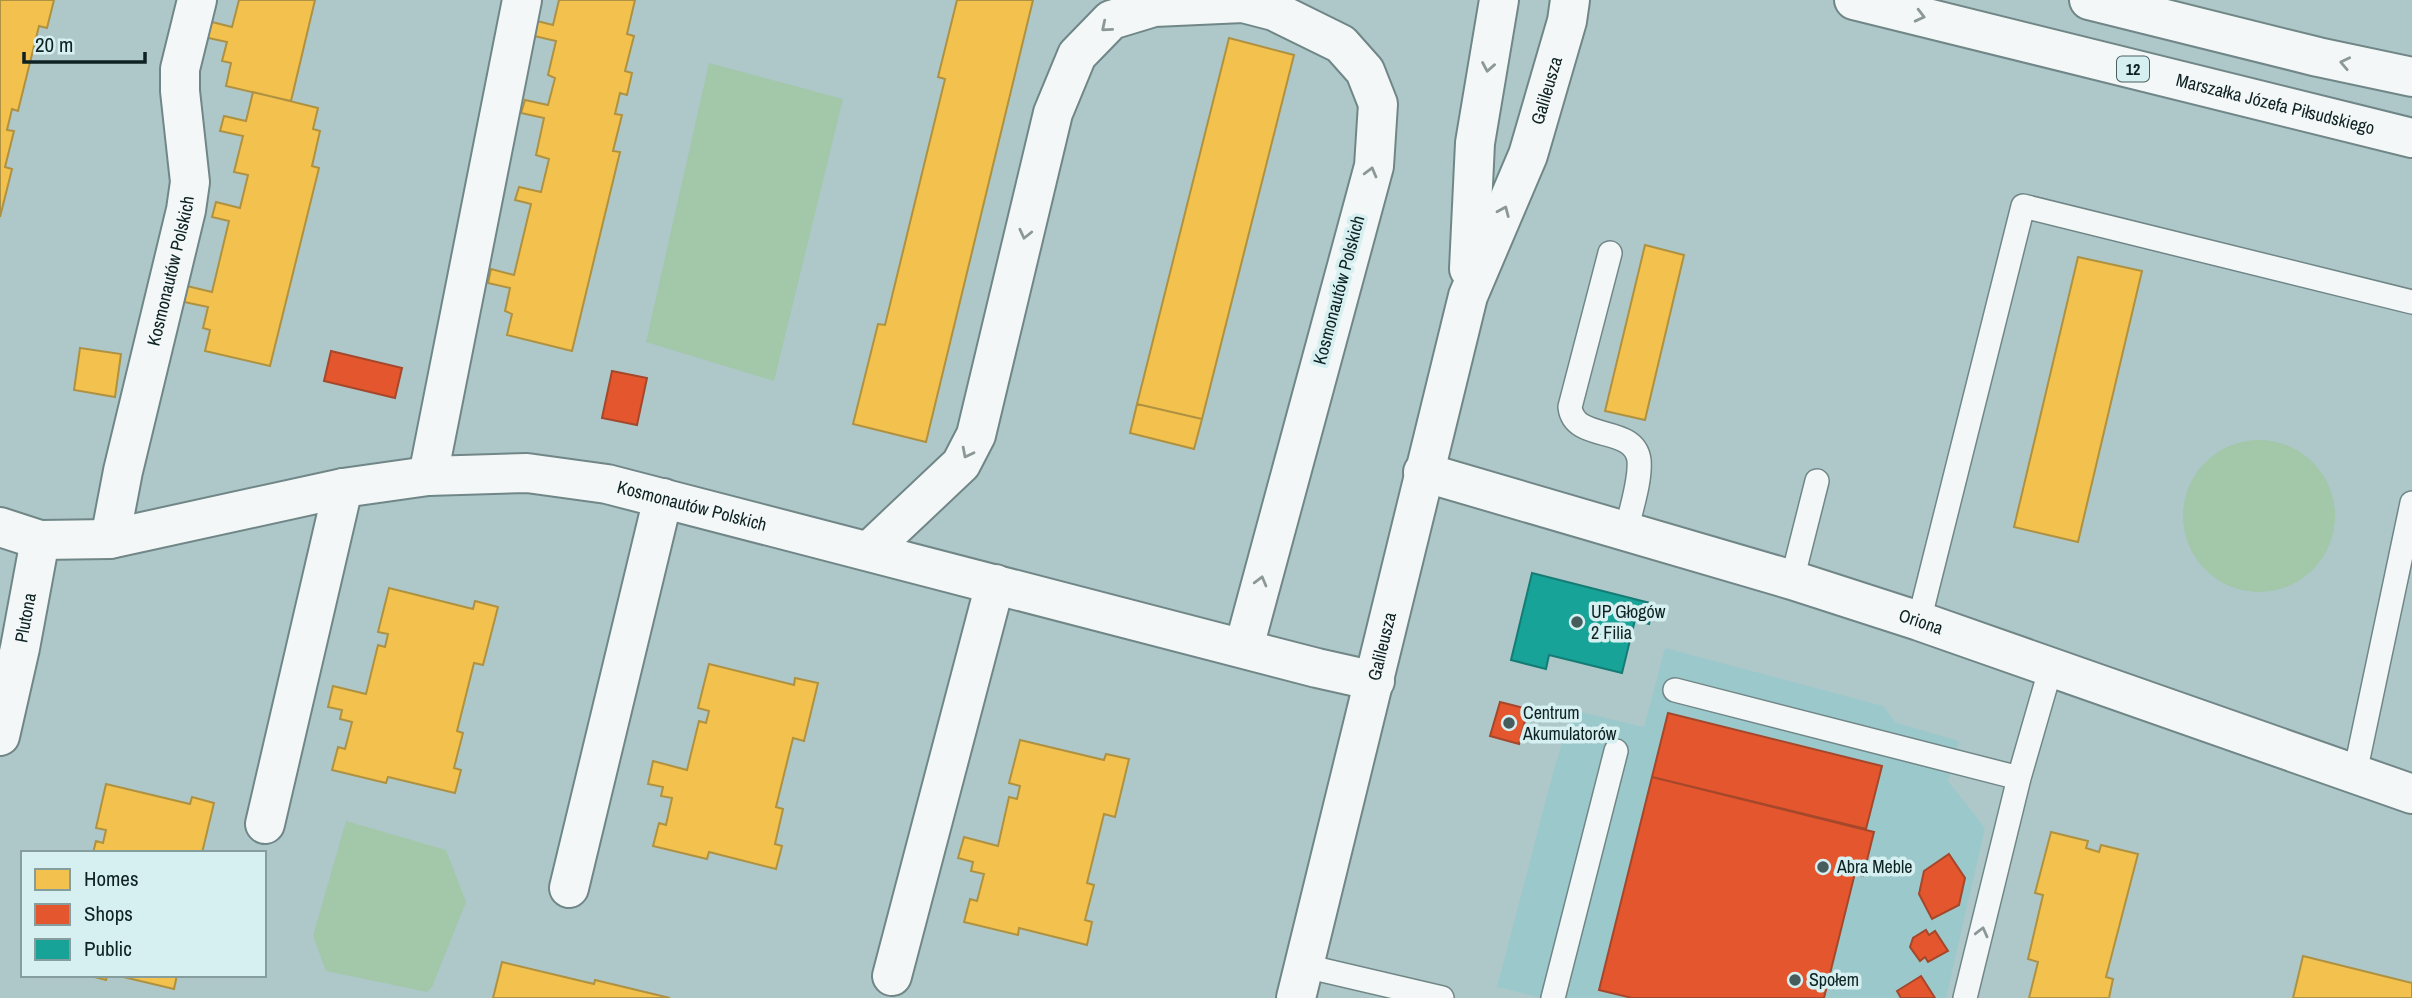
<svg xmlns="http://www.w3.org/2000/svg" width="2412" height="998" viewBox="0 0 2412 998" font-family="'Archivo Narrow',sans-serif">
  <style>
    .built { fill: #9bc8cb }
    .green { fill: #a2c7a9 }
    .homes { fill: #f2c14e; stroke: #ae9141; stroke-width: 2 }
    .shops { fill: #e4572e; stroke: #a4472b; stroke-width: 2 }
    .public { fill: #17a398; stroke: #147c75; stroke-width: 2 }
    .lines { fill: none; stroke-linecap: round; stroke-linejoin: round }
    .service-casing { stroke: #718687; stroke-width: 26 }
    .minor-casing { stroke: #718687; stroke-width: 42 }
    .tertiary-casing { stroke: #718687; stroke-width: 42 }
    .primary-casing { stroke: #718687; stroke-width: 42 }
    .service { stroke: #f3f7f7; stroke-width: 23 }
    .minor { stroke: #f3f7f7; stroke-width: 38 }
    .tertiary { stroke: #f3f7f7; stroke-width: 38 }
    .primary { stroke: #f3f7f7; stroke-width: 38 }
    .oneway { stroke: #8c9798 }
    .poi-dot { fill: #465c5d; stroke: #d6eff0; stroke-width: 2.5 }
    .labels { text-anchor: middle; stroke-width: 7; stroke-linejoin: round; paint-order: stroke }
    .shield { fill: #d6eff0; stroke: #4a6060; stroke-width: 2 }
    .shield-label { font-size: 16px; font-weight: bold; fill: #0e2223 }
    .street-label { font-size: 18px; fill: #0e2223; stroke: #d6eff0 }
    .poi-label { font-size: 18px; fill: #0e2223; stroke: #d6eff0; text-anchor: start }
  </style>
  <rect width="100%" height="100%" fill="#aec8ca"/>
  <path class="built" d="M1665,648L1883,706L1896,723L1959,741L1948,781L1985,828L1946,998H1542L1497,987L1553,773L1572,710L1644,727Z"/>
  <path class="green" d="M709,63L843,99L774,381L646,342Z
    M2183 516a76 76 0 1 1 152 0a76 76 0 1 1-152 0Z
    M346,821L446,850L466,902L432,987L427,992L326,971L313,936Z"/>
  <path class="homes" d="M0,0H54L47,28L39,26L18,111L12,109L7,130L14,131L5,167L12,169L0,217Z
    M239,0H315L291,101L226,86L231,63L222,61L227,42L204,37L208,21L232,27Z
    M559,0H635L627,34L634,36L625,71L632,73L627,95L620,93L615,114L622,115L613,151L620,152L572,351L507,335L512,314L505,311L510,288L488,283L491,269L514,275L531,204L515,200L519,187L541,192L549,159L536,155L544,118L521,113L525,100L548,105L555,78L548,75L556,41L534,36L537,21L553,25Z
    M957,0H1033L926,442L853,424L878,324L885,325L945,79L938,77Z
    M1229,38L1294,55L1202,419L1137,404Z
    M253,92L318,108L313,129L320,131L312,166L319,168L270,366L205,351L210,330L203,328L208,307L184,302L187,286L212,292L229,221L212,217L216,202L240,208L248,175L234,172L243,136L220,131L224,116L246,121Z
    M1645,245L1684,255L1645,420L1605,411Z
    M2078,257L2142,271L2078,542L2014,527Z
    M80,348L121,354L115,397L74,390Z
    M1137,404L1202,419L1194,449L1130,433Z
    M389,588L473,609L475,601L498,607L483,665L474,663L457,731L463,733L454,768L461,770L455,793L388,777L386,783L332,770L338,747L345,749L352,722L340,719L342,710L328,707L333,686L366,694L378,645L385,647L388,634L378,632Z
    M709,664L794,685L795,678L818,683L804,741L793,738L776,807L783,809L775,844L782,846L776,869L709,852L707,859L653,846L659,823L666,825L672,798L661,796L663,787L648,784L653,761L687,770L699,721L706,723L709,711L698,708Z
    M1020,740L1104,760L1106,754L1129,759L1115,817L1104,814L1087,883L1094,885L1085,920L1092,922L1087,945L1019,928L1018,935L964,922L970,899L977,901L984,874L971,871L973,862L958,858L964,837L998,846L1009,797L1017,799L1020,786L1009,783Z
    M106,784L190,804L192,797L214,803L202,853H93L96,841L103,843L106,830L96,828Z
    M2051,832L2088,841L2086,848L2099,852L2101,845L2138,854L2106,977L2113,979L2109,998H2029L2038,962L2028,959L2043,895L2035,893Z
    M2303,956L2412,983V998H2293Z
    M502,962L594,984L595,980L670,998H493Z
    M87,975H107L106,980Z
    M115,975H177L174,989Z"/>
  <path class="shops" d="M331,351L402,368L395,398L324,381Z
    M612,371L647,378L637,425L602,418Z
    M1500,702L1528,709L1519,744L1490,736Z
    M1668,713L1882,766L1866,829L1652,777Z
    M1652,777L1874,832L1863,876L1855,873L1824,998H1632L1599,990Z
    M1949,854L1965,878L1959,905L1932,919L1919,894L1924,871Z
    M1926,930L1929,935L1935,931L1948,951L1928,962L1925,957L1920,961L1910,947L1913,938Z
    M1921,976L1935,998H1901L1897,991Z"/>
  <path class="public" d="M1532,573L1654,604L1649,624L1635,620L1622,673L1549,655L1546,669L1511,660Z"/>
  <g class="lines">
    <g class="service-casing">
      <path id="service" d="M1610,253L1570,407C1574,443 1634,424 1639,460C1641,481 1630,512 1626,532
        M1792,580L1817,481
        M1919,621L2023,206L2412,302
        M1675,690L2019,778
        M2355,773L2412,503
        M1305,966L1442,998
        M1553,998L1616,751
        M1965,998L2019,778L2051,667"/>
    </g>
    <g class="minor-casing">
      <g id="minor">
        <path id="s1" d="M1423,472L1792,580L1919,621L2412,794"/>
        <path d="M428,476L522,0"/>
        <path id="s2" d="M0,527L40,540L110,539L343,488L428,476L527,473L607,484L1317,668L1375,681"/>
        <path id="s3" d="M110,539L123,471L186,210L190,182L180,91V69L197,0"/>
        <path d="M870,550L961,464L976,435L1053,113L1077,55L1111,20L1154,7L1243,3L1274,11L1341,44L1365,71L1378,104L1374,166L1244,647"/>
        <path id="s4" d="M0,736L20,648L40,540"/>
        <path d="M265,824L343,488"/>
        <path d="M569,888L663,498"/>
        <path d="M892,976L995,584"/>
      </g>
    </g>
    <g class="tertiary-casing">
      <g id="tertiary">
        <path d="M1469,269L1475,143L1499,0"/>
        <path id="s5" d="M1296,998L1468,296L1528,155L1567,21L1570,0"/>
      </g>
    </g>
    <g class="primary-casing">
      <g id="primary">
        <path id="s6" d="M1854,0L2412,138"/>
        <path d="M2089,0L2318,57L2412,77"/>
      </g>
    </g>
    <use href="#service" class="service"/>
    <use href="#minor" class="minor"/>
    <use href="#tertiary" class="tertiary"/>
    <use href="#primary" class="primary"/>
  </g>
  <defs><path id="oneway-chevron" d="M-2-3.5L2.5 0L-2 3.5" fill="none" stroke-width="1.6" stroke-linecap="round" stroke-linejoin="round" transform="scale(1.75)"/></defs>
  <g class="oneway">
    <use href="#oneway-chevron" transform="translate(1920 16) rotate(14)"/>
    <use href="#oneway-chevron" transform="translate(1106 27) rotate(140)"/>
    <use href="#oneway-chevron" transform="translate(2345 63) rotate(-168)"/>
    <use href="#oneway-chevron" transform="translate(1488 67) rotate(100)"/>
    <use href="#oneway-chevron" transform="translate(1371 172) rotate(-75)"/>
    <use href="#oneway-chevron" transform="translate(1504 211) rotate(-67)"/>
    <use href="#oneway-chevron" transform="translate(1025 234) rotate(103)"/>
    <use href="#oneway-chevron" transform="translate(967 453) rotate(117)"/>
    <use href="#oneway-chevron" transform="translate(1261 581) rotate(-75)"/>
    <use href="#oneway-chevron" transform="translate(1982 932) rotate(-76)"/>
  </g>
  <g class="poi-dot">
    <circle cx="1577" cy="622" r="7"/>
    <circle cx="1509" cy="723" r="7"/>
    <circle cx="1823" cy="867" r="7"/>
    <circle cx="1795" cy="980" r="7"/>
  </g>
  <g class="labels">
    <rect class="shield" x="2117" y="56.5" width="32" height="25" rx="5"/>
    <g class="shield-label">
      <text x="2133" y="75">12</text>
    </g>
    <g class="street-label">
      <text dy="6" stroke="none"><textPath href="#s5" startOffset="943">Galileusza</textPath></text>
      <text dy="6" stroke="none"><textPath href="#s6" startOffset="434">Marszałka Józefa Piłsudskiego</textPath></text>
      <text dy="6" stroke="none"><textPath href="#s3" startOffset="275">Kosmonautów Polskich</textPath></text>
      <text transform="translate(1339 290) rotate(-75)" y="6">Kosmonautów Polskich</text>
      <text dy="6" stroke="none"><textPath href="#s2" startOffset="704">Kosmonautów Polskich</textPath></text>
      <text dy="6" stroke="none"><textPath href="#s4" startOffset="121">Plutona</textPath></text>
      <text dy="6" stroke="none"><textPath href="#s1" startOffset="520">Oriona</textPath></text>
      <text dy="6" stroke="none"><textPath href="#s5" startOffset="362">Galileusza</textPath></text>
    </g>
    <g class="poi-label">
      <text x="1591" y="618">UP Głogów<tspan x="1591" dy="21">2 Filia</tspan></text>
      <text x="1523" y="719">Centrum<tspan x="1523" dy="21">Akumulatorów</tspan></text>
      <text x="1837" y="873">Abra Meble</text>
      <text x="1809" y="986">Społem</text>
    </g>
  </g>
  <rect x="21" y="851" width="245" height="126" fill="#d6eff0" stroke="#869d9e" stroke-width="2"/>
  <rect x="35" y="869" width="35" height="21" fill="#f2c14e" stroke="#869d9e" stroke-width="2"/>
  <text x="84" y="886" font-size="21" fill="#0e2223">Homes</text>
  <rect x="35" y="904" width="35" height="21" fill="#e4572e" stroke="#869d9e" stroke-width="2"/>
  <text x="84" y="921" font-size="21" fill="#0e2223">Shops</text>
  <rect x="35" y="939" width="35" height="21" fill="#17a398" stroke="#869d9e" stroke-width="2"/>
  <text x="84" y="956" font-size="21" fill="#0e2223">Public</text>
  <path d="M24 52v10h121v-10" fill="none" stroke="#0e2223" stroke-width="3.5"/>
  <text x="35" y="52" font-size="21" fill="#0e2223" stroke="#d6eff0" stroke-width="5" paint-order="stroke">20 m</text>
</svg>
